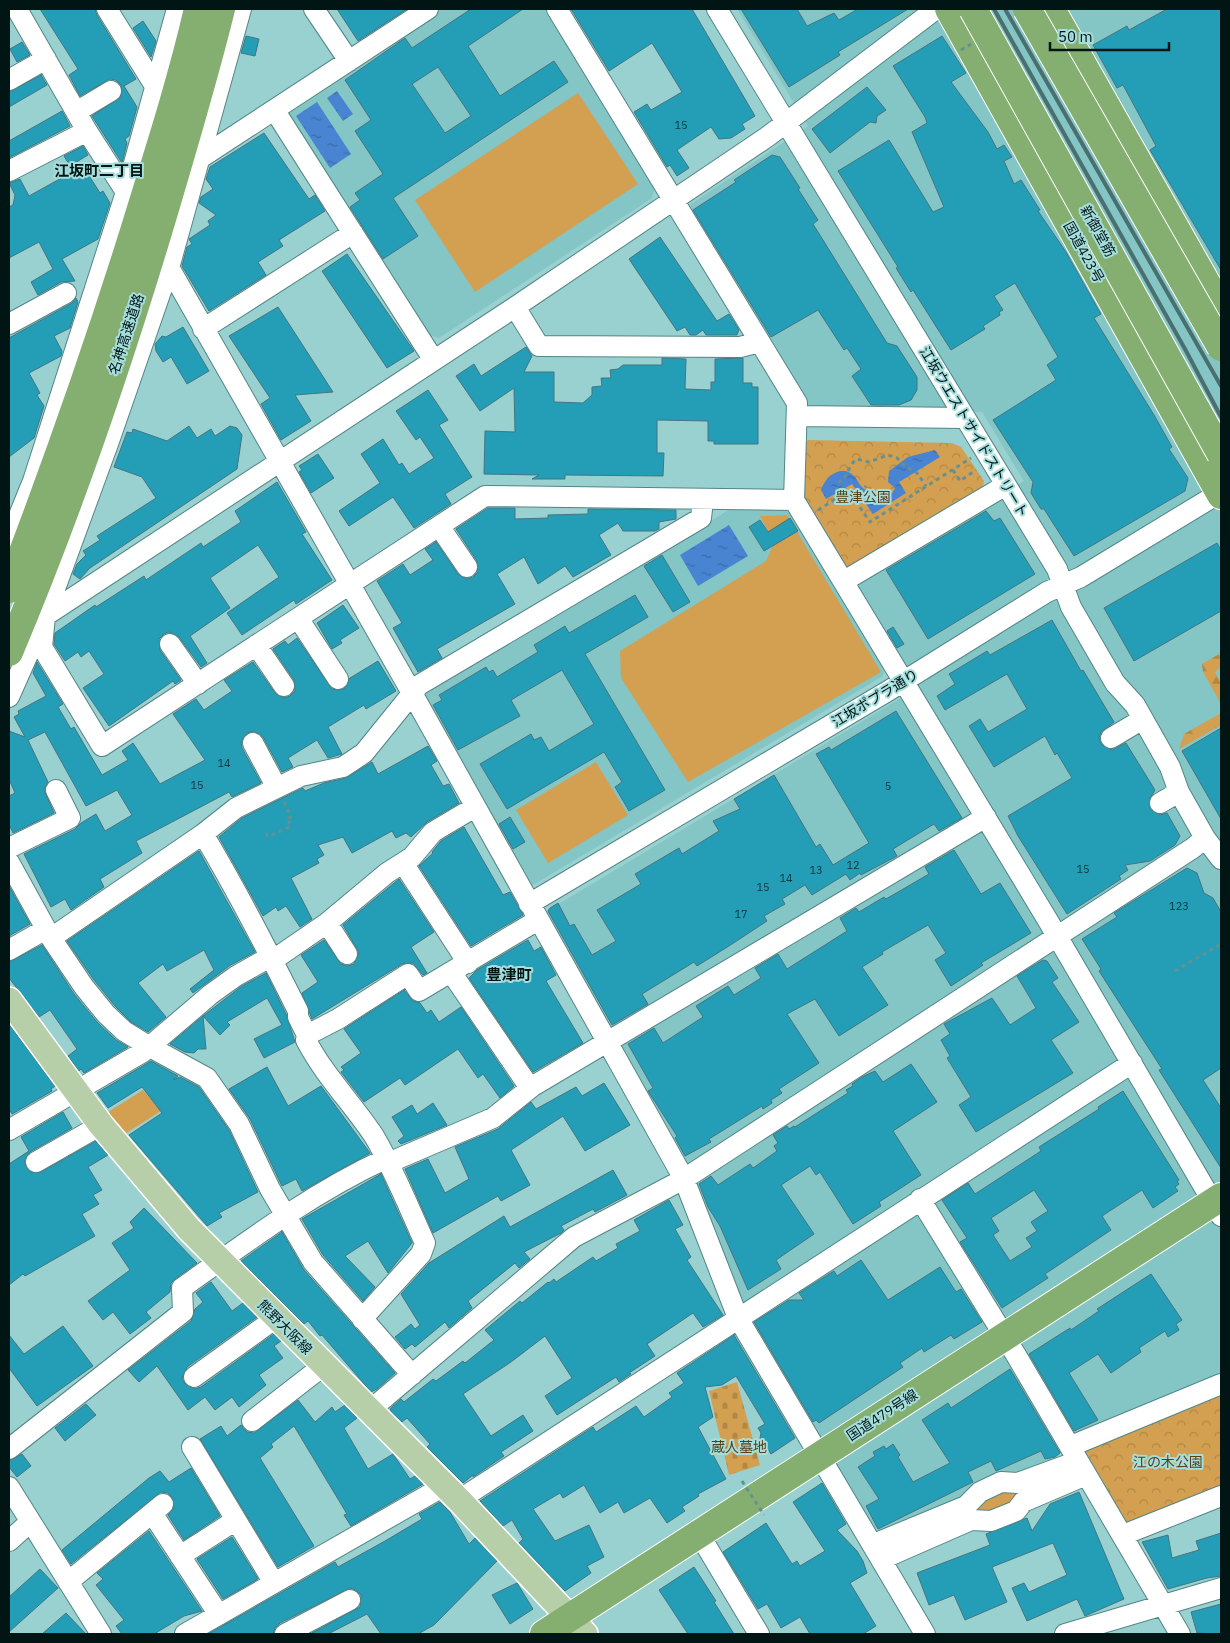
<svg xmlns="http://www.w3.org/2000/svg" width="1230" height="1643" viewBox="0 0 1230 1643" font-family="'IBM Plex Sans','Noto Sans JP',sans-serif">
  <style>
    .built { fill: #84c5c5 }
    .grass { fill: #d39f50 }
    .forest { fill: url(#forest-firs) }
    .cemetery { fill: url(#cemetery-stones) }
    .park { fill: url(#park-crowns) }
    .water { fill: url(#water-ripples) }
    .building { fill: #249db7; stroke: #447582; fill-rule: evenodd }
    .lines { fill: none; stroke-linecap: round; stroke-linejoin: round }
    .minor-casing { stroke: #518686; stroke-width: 22 }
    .major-casing { stroke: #fff; stroke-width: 28 }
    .highway-casing { stroke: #fff; stroke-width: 30 }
    .path { stroke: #659190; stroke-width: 3; stroke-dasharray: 4 4; stroke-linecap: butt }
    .minor { stroke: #fff; stroke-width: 20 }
    .major { stroke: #b6cfa9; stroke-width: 25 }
    .highway { stroke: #85af70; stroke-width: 28 }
    .rail { stroke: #4a6f6e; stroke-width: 4 }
    .highway-bridge-casing { stroke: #fff; stroke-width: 30; stroke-linecap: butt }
    .path-bridge { stroke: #659190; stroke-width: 3; stroke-dasharray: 4 4; stroke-linecap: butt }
    .highway-bridge { stroke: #85af70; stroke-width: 28 }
    .labels { text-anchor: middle; stroke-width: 4; stroke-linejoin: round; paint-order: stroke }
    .number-label { font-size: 11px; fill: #0a373e }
    .street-label { font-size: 14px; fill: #011515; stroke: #a6dedd }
    .park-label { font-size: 14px; fill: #573e16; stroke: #a6dedd }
    .neighbourhood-label { font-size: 15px; font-weight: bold; fill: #011515; stroke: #a6dedd }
  </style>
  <defs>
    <pattern id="forest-firs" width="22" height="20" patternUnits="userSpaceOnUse" patternTransform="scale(1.25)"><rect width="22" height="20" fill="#d39f50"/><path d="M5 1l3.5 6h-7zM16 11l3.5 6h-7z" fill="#b38845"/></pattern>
    <pattern id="cemetery-stones" width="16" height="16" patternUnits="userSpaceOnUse" patternTransform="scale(1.25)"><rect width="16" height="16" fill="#d39f50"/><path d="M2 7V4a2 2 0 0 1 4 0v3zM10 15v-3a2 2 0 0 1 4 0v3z" fill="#b38845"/></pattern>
    <pattern id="park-crowns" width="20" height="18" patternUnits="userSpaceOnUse" patternTransform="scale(1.25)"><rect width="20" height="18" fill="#d39f50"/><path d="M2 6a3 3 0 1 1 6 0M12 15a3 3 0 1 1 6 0" fill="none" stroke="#b38845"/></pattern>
    <pattern id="water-ripples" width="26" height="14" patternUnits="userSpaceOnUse" patternTransform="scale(1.25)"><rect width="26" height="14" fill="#4884d1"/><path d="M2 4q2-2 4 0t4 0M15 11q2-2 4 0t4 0" fill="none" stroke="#3a6ba8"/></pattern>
  </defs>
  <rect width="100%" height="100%" fill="#99d1d0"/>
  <path class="built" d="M442,9H546L655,185L652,198L439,338L430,335L289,120L290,109Z
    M737,9H1221V1377L1077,1437L1057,1457L880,1530L872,1526L750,1323L544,919L547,911L916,689L855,592L856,582L1024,481L982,412L810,407L803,402L689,214L691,204L808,126Z
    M732,508L789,509L884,667L883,676L533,885L526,884L424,701L426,694Z"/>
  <path class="grass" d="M578,93L638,184L475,292L415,200Z
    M787,515L881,672L688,782L621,678L620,651L766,561L774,543L760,516Z
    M596,762L628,815L548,863L516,810Z
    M143,1090L161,1111L120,1137L103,1115Z
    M1015,1490L1018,1497L1007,1507L976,1514L973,1509L999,1491Z"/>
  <path class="forest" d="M1221,653V667L1215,672L1221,683V704L1203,672L1202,664Z
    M1221,713V725L1179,749L1184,734Z"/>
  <path class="cemetery" d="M737,1382L760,1465L729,1475L709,1391Z"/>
  <path class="park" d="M808,440L952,443L961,447L984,481L982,490L852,569L840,567L802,503L801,448Z
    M1221,1392V1488L1132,1525L1122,1522L1083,1457L1087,1447Z"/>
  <path class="water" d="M337,91L353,114L343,121L327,98Z
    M317,102L351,154L330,168L296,116Z
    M935,450L940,457L899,482L906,493L873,514L852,484L826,499L821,490C825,476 842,463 854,476C858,480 859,485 864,489C872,494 882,494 891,495L895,488L888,482L889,471L908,457Z
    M729,525L748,556L698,586L680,555Z"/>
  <path class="building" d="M40,9H95L97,15L136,79L124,86L137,107L129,136L125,139L127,143L122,163L92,116L121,97V85L116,80L110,79L80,96L69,75L78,69Z
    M337,9H407L358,41Z
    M471,9H523L468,46L500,96L554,61L568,82L393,198L418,236L383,259L350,207L360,200L355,193L383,174L355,131L371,120L345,80L405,38L412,48ZM438,67L471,116L445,133L412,84Z
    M571,9H692L755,116L742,124L745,129L731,138L719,139L711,127L677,150L689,168L677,176L670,165L667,167L634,112L647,104L651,110L682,92L652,43L609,71Z
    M741,9H797L807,26L834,13L839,20L858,9H908L838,52L840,55L789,87Z
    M1167,9H1221V270L1150,150L1156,146L1123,85L1117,88L1093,45L1127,26L1129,30Z
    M143,21L156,41L151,57L133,28Z
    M246,36L259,39L255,56L241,53Z
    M942,36L966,73L951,82L988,132L997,149L1004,145L1012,157L1004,161L1014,184L1021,180L1040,210L1038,211L1066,252L1101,314L1094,318L1154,415L1172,447L1169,449L1188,478L1185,491L1074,556L1044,509H1041L1031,493L1033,482L993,420L1056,380L1047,365L1058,357L1015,283L994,296L1003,310L999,312L1000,315L983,326L985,329L951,350L913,290L911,292L896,268L898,267L838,171L889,140L933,212L944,207L912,132L927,123L925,117L893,66Z
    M22,42L30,55L17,62L10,49Z
    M41,75L47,85L9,107V92Z
    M867,87L886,110L877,116L876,123L870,122L830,153L812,129Z
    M62,111L70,126L9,158V141Z
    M264,133L309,199L315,195L325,211L279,240L283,246L258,262L266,275L209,311L182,266L187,247L192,244L189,239L210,225L208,221L216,215L199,203L201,197L213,189L206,179L210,167Z
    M83,146L88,155L70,166L64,156Z
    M772,155L780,157L800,188L798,189L818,220L813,224L887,343L897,346L917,377V390L911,400L899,405H871L852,376L861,369L847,348L844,350L818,310L771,337L693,210L736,182L734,180Z
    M83,166L100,193L103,191L110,203L98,239L62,259L75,281L61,282L38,295L31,282L53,269L39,242L9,258V207L13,205L15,195L9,183L20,179L29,196Z
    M660,237L717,321L729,314L739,330L737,335H706L703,330L696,335H690L685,327L677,331L629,259Z
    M347,254L414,351L387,368L322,271Z
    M76,298L78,302L70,328L54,336L62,351L61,356L29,373L40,393L37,395L44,406L34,438L9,457V338L72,303Z
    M278,307L333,392L295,395L311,421L281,440L261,404L270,398L229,336Z
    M183,327L209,371L187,384L171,357L163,362L156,351L155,344L162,336L166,337Z
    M526,347L532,356L524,372H554V402L583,403L592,395V387L602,386L601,378H611L610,370L618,369L623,365H662V358L686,359L685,389L711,390V382H715V359L743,358V383H752V387H758V444H714V441H708V421L657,420V453H664L663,476L565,475V479H532L539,475L484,474L485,431L515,432L514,388L480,411L456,376L474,364L481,376Z
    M428,390L448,420L439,425L472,477L445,494L451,504L414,528L393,497L349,526L339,511L380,483L361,454L383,439L399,465L402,463L409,474L434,458L420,437L416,440L396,411Z
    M189,426L197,438L211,429L215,436L230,426L237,428L242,435L237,469L90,568L80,579L73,574L77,564L86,555L83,551L100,540L97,536L156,498L142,477L114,467L127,432L132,433L133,429L167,441Z
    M318,454L334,478L311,493L299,472L302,470L299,466Z
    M277,482L306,532L302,534L332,580L296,604L294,600L242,635L227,613L279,577L258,545L210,578L230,608L190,636L207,663L201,667L179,637L169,632L164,634L159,639L160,650L181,680L175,684L173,681L109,726L83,688L104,674L89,651L81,657L78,652L65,661L54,644L55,633L95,605L96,607L144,576L146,580L201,543L203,547L241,522L235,511Z
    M488,508H515V519L548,518V515L588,514V509L676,510V519L659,522V529L655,531H623L618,523L599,535L611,555L573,577L565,566L538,584L524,557L497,574L515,604L437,649L442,658L418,672L393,628L402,623L377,581L403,564L410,575L433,560L425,549L436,542L458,574L467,579L473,577L478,572L477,561L456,529Z
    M986,511L994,521L1000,518L1035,574L928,639L886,570Z
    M790,518L798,531L764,551L749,527L760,520L768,532Z
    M1217,543L1221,550V611L1134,661L1104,608Z
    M662,555L690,602L673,612L644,566Z
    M635,595L648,617L585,654L665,790L629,811L615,787L622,782L604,752L507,809L480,764L531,734L534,740L541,737L549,751L594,724L562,670L511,700L520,716L458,750L433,705L442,700L439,695L486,667L489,672L493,670L497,677L538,652L534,645L565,626L569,633Z
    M343,605L359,628L340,640L342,643L332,649L317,623Z
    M1052,620L1081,671L1083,670L1114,722L1101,732L1099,738L1101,744L1112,750L1126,743L1155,790L1150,798V808L1160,815L1167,813L1180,836L1175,845L1150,861L1125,865L1128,870L1119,876L1121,879L1067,914L1018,836L1008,816L1072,778L1057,753L1055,755L1045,736L994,767L969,726L980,719L988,732L1027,709L1007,674L945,710L937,696L955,684L949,674L987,651L990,655Z
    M893,627L904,644L897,648L887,631Z
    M297,638L332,689H344L350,678L378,661L396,691L366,709L364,705L328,727L342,754L328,758L317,740L288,758L293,767L282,772L263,737L254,731L247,733L241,742L242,748L261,783L232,797L229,792L136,841L142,853L100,879L104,887L71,910L65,899L51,907L24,854L75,829L81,823L96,814L105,831L132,815L117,790L86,806L45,732L28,740L48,782L44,790L54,813L13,833L9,824V796L15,793L9,779V731L25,737L14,717L19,714L18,711L46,696L33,673L37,662L63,704L58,707L71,729L74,727L102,775L128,760L122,751L133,743L160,784L205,760L173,714L196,699L204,710L232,691L224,680L253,662L275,693L284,698L290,696L295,691L294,680L273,649L285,641L288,645Z
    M896,711L962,818L939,831L934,824L893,849L897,856L861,875L860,873L850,880L846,874L812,895L805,885L782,899L785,904L764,916L767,921L732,944L697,966L694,962L642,994L648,1004L612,1025L548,911L550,908L558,903L570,926L574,924L592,955L616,941L597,910L641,884L635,874L679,848L682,854L719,831L713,821L740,809L734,799L774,775L816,847L820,844L833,865L869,843L816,754L829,747L831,750Z
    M1221,728V819L1182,751Z
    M428,746L437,761L431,765L443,786L449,784L459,803L427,822L411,837L406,833L396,838L392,831L352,853L343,837L318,845L324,855L317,859L319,863L291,878L312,919L300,927L286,906L278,911L276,907L263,916L219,837L242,818L303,788L305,791L324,783L346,778L372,762L378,774Z
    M510,817L525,842L513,849L499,824Z
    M464,827L503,895L510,892L523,915L471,946L419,866L433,853L432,852L441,841Z
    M954,850L981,894L1000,883L1031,933L981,963L983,965L951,986L935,960L946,953L928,925L882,952L883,954L862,967L888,1005L839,1036L815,999L787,1014L819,1063L779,1089L782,1093L771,1100L772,1103L763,1109L762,1106L709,1139L711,1142L685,1156L675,1138L677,1136L648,1091L653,1088L628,1044L654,1028L663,1043L703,1017L696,1006L728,986L734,995L761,978L755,968L778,954L787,969L847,931L840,918L856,908L859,912L884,897L886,899L929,874L925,867Z
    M199,851L255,952L229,966L193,993L190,989L214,970L204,950L167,971L163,964L138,983L166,1017L148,1032L131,1022L115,1006L94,980L67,941Z
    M1187,868L1197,873L1204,893L1213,898L1221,912V1068L1203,1080L1221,1108V1168L1159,1070L1162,1069L1099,971L1101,969L1082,939L1117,917L1114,913Z
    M399,879L434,932L411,947L427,973L423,975L413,963L402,964L312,1019L302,993L318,982L301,955L324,940L341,964L347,966L354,964L359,953L343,925Z
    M9,886L30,924L9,936Z
    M528,940L534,951L541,947L556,975L546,981L583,1043L533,1072L469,978L477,970Z
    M42,945L74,994L97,1022L116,1040L128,1047L84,1073L81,1069L79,1071L68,1056L77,1049L50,1010L39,1017L9,978V962Z
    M1043,960L1047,961L1058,978L1052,982L1079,1022L1051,1040L1073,1073L976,1132L959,1105L971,1097L947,1058L950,1056L941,1040L950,1034L944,1024L992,998L1010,1025L1036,1008L1017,976Z
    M266,973L286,1014L295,1042L264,1058L254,1039L282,1025L267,998L227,1022L230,1025L220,1035L203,1016L242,986Z
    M404,990L413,1001L420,1003L427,1013L431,1010L439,1022L461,1007L514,1086L500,1098L483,1074L478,1078L458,1049L405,1085L400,1078L364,1102L341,1072L344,1070L341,1067L361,1053L344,1029Z
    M203,1016L206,1049H198L194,1053L185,1052L170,1044Z
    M9,1024L55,1086L51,1089L52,1091L12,1114L9,1109Z
    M151,1061L178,1076L173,1080L180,1077L199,1087L229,1130L258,1192L219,1213L222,1217L207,1226L129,1135L162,1113L142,1087L108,1108L97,1093Z
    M911,1064L937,1102L893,1131L921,1175L879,1202L881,1206L853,1224L820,1172L816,1175L810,1166L781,1185L814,1234L776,1260L781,1269L748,1290L720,1226L708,1207L699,1184L711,1176L718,1185L750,1164L753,1168L777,1151L774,1146L778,1143L773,1135L787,1126L789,1129L794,1126L795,1127L848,1093L846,1090L853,1086L852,1084L862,1077L875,1071L883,1082Z
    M267,1067L288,1106L321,1086L370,1153L302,1191L296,1179L282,1186L250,1119L229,1089Z
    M604,1083L630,1125L585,1151L563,1116L511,1150L530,1185L501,1201L498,1196L433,1233L405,1169L428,1159L445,1193L469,1179L455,1147L498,1129L531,1102L536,1109L576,1087L582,1096Z
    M1123,1091L1179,1180L1177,1181L1179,1184L1175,1187L1178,1191L1153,1208L1142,1190L1102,1216L1111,1230L1045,1274L1048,1278L1002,1308L960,1242L967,1238L942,1200L968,1183L975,1194L1041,1151L1039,1147L1099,1109L1098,1107ZM1034,1190L1048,1211L1031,1222L1037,1231L1026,1238L1032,1247L1010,1261L993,1235L999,1231L991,1218Z
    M433,1103L447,1125L401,1144L398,1141L404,1136L392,1117L412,1105L417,1114Z
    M63,1112L72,1128L30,1152L24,1162L30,1172H41L96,1141L108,1155L88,1167L102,1190L93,1195L99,1204L82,1214L95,1236L25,1276L23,1274L9,1285V1164L29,1151L21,1137Z
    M613,1170L627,1195L595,1212L593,1209L561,1226L564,1230L561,1233L524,1252L530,1259L519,1268L515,1263L468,1301L472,1308L449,1328L445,1322L415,1347L412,1344L405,1349L395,1337L411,1324L415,1329L420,1325L401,1294L429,1263L504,1216L510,1227Z
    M381,1174L412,1243L388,1273L368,1241L345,1256L375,1287L363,1301L323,1255L302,1219Z
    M669,1200L683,1225L675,1229L691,1257L687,1260L723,1315L703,1327L693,1313L647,1344L655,1356L629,1373L631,1374L619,1382L616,1377L557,1415L545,1396L572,1378L545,1336L511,1362L463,1394L491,1436L523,1415L533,1431L501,1452L504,1456L473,1477V1475L463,1483L427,1447L430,1444L407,1418L402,1422L390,1411L391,1408L401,1399L404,1402L433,1379L436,1381L463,1361L465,1363L494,1340L485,1330L520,1301L522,1303L548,1282L549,1283L554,1279L556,1282L593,1257L596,1261L618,1248L616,1244L640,1231L634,1220Z
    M144,1208L197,1263L175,1279L171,1283L170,1292L146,1312L151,1318L130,1334L113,1312L103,1320L88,1301L130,1270L112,1243L134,1228L130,1222Z
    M282,1232L304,1270L395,1373L377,1389L371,1392L322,1335L320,1336L308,1321L304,1324L241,1261Z
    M861,1260L888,1300L940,1267L956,1292L961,1289L982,1322L954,1339L951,1335L924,1352L922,1348L900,1363L903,1367L819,1423L816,1420L813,1422L754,1322L789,1300H804L799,1293L834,1271L837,1276Z
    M1151,1274L1182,1320L1176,1324L1179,1330L1168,1337L1165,1331L1139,1348L1141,1352L1111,1373L1098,1354L1069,1373L1098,1420L1074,1431L1029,1354L1070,1328L1071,1330L1099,1311L1097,1309Z
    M211,1282L232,1311L243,1303L257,1317L187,1367L182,1378L185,1384L195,1389L201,1387L274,1334L281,1341L274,1346L283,1358L259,1375L266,1385L239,1407L232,1397L215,1410L205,1397L188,1410L157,1366L139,1382L128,1370L191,1321L195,1309L203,1302L196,1293Z
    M63,1326L93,1366L37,1406L9,1368V1335L24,1354Z
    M734,1335L795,1438L771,1454L760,1438L761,1433L758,1428L765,1424L736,1376L722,1385L705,1387L713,1417L698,1427L726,1479L698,1494L699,1496L682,1507L685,1511L667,1523L650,1498L624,1513L618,1502L600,1513L584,1485L563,1498L560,1493L533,1509L555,1541L589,1525L604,1557L587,1566L591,1573L565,1591L519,1543L523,1539L512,1520L503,1526L480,1501L593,1427L596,1432L636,1406L644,1417L672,1397L669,1393L684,1383L677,1373Z
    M1010,1369L1060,1453L1055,1457L1045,1459L1041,1451L996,1471L991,1461L968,1472L973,1482L878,1529L866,1506L879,1499L858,1467L875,1456L873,1452L884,1446L886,1449L893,1444L900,1455L898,1457L913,1482L950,1463L922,1420L948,1403L951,1408Z
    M298,1400L315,1422L332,1407L335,1412L345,1405L357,1418L344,1428L368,1469L393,1454L410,1479L415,1476L423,1484L351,1526L344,1515L347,1514L294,1426L271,1444L273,1447L260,1458L314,1546L278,1567L200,1439L221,1426L227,1436L241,1425L247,1432L254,1433Z
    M86,1404L96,1415L65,1441L55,1428Z
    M22,1454L31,1466L17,1477L9,1467V1461Z
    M191,1468L220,1516L184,1540L168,1515L174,1508L172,1497L168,1493L161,1492L71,1564L62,1550L149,1478L160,1471L169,1482Z
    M822,1483L846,1524L837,1530L857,1551L863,1561L867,1573L850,1583L876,1626L863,1634H810L800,1617L781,1628L767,1604L758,1609L723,1552L766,1523L792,1564L797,1561L800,1566L825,1551L793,1502Z
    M1079,1492L1124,1599L1085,1616L1077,1599L1027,1621L1012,1588L1024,1583L1029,1592L1067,1575L1053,1543L992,1567L1007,1602L965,1620L954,1595L929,1605L917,1573L990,1545L986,1534L1027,1518L1032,1531L1050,1504Z
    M440,1502L450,1512L469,1544L475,1538L497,1561L434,1625L418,1634H381L367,1614L328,1634H310L360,1607L361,1595L356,1590L350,1588L280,1623L275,1628L273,1634H208L335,1562L338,1567L385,1541L422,1519L419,1514Z
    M149,1531L202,1611L184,1616L154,1634H122L116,1626L124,1620L96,1585L103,1579L97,1573Z
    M1221,1533V1576L1207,1578L1168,1589L1142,1542L1168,1535L1172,1558L1199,1550L1196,1541Z
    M232,1537L258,1579L223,1599L197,1559Z
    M694,1567L716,1601L714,1602L734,1634H688L659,1590Z
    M40,1569L58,1588L9,1632V1597Z
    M517,1583L533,1609L510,1624L492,1595Z
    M1221,1604V1634L1197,1633L1191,1612Z
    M66,1613L86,1634H42Z"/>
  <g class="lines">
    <g class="minor-casing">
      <path id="minor" d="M17,9L87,131L126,192L412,693L684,1179L738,1318L925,1634
        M107,9L155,86
        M314,9L349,61
        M557,9L797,403L794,500L1047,919L1221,1216
        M717,9L1057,569L1071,607L1115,683L1135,705L1170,767L1179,792L1205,838L1221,859
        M9,80L46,59
        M275,111L433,359
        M76,112L111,91
        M199,159L428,9
        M9,171L87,131
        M515,307L539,346L740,347L760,342
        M9,324L66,293
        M203,329L353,233
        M797,416L965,418
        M439,526L467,567
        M9,540L33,481L126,192L177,9
        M844,581L1006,485
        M45,616L42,647L102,746L485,496L794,500
        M298,618L338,679
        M13,634L45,616L515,307L767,137L936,9
        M170,644L198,684
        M256,645L284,686
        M9,697L45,616L109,441L169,268L241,9
        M1111,738L1143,719
        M253,743L277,788
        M1160,803L1179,792
        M203,834C238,892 268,951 298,1011V1017L307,1035L306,1040C324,1075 352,1103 374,1136C394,1170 409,1208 425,1243L421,1254L362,1319
        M9,848L70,818L56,790
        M9,862L51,938L84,987L106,1014L124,1031L150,1047L207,1078L239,1124L270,1189L313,1262L412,1375
        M403,863L468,963
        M529,904L888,691L1047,592L1081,577L1221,492
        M327,923L347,954
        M51,938L203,834L236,808L301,776L343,767L364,753L419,685L701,518L703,500
        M9,950L46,929
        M451,972L530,1088
        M307,1035L338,1019L408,974L419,991L538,920
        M9,1130L143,1052L211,994L236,976L261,962L279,956L327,923L387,873L412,857L433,832L475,807
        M36,1162L101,1125
        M920,1199L1016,1355L1180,1634
        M194,1377L276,1318
        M369,1411L574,1237L684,1179L1193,848L1205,838
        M252,1421L323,1366
        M1071,1446L1221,1384
        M192,1447L274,1583
        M9,1449L183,1312L182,1288C248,1241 312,1193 385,1159L395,1160L493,1118L533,1086L986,817
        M9,1487L101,1634
        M459,1500L1132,1063
        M152,1513L219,1615
        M699,1534L759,1634
        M1123,1535L1221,1496
        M9,1541L30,1522
        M874,1544L966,1506L980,1492L1001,1482L1018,1483L1078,1461
        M180,1556L236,1520
        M882,1559L971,1520L991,1521L1016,1511L1023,1502L1086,1475
        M68,1582L163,1504
        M185,1634L444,1486
        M285,1634L350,1600
        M1065,1634L1221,1588"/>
    </g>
    <g class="major-casing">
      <path id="major" d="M9,1000L101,1125L189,1229L459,1500L585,1634"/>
    </g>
    <g class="highway-casing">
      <path id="highway" d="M949,9L1221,495
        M1051,9L1221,309
        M544,1634L1221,1197"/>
    </g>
    <path class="path" d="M953,470L960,481L976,470
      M835,499L839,482C849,476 848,465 857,459L869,462L888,455L897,458L904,465L917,473L926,486
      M855,500L866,486
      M818,510L849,491L870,522L971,458
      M266,833L268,837L291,826L287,818L291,817L284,802
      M1175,971L1221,944"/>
    <use href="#minor" class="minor"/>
    <use href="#major" class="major"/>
    <use href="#highway" class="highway"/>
    <path class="rail" d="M994,9L1185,349L1221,417
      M1005,9L1221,386"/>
    <g class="highway-bridge-casing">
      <path id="highway-bridge" d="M973,9L1221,454
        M1027,9L1221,347
        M9,589C58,461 103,333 143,202C163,138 183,74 198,9
        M9,652C71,505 122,354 167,202C186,138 205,74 221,9"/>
    </g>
    <path class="path-bridge" d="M961,50L971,44
      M742,1481L764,1515"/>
    <use href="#highway-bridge" class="highway-bridge"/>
  </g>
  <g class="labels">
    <g class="number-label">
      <text x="681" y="129">15</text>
      <text x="224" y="767">14</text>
      <text x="197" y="789">15</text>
      <text x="888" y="790">5</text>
      <text x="853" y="869">12</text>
      <text x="1083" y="873">15</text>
      <text x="816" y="874">13</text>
      <text x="786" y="882">14</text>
      <text x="763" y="891">15</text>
      <text x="1179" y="910">123</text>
      <text x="741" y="918">17</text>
    </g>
    <g class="street-label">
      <text transform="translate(1098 231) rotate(61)" y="5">新御堂筋</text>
      <text transform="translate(1084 252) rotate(61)" y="5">国道423号</text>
      <text transform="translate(126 334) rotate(-72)" y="5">名神高速道路</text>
      <text transform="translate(974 432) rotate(59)" y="5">江坂ウエストサイドストリート</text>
      <text transform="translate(875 698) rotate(-31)" y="5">江坂ポプラ通り</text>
      <text transform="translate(285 1327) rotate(45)" y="5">熊野大阪線</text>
      <text transform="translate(882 1415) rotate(-33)" y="5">国道479号線</text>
    </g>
    <g class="park-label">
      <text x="863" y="502">豊津公園</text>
      <text x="739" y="1452">蔵人墓地</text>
      <text x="1168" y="1467">江の木公園</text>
    </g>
    <g class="neighbourhood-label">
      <text x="99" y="176">江坂町二丁目</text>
      <text x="509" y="980">豊津町</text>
    </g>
  </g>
  <rect width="1230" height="1643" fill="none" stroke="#011515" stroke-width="20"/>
  <path d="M1050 42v8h119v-8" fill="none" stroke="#011515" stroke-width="2.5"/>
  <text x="1058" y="42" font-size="15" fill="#011515" stroke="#a6dedd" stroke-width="4" paint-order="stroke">50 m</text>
</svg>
